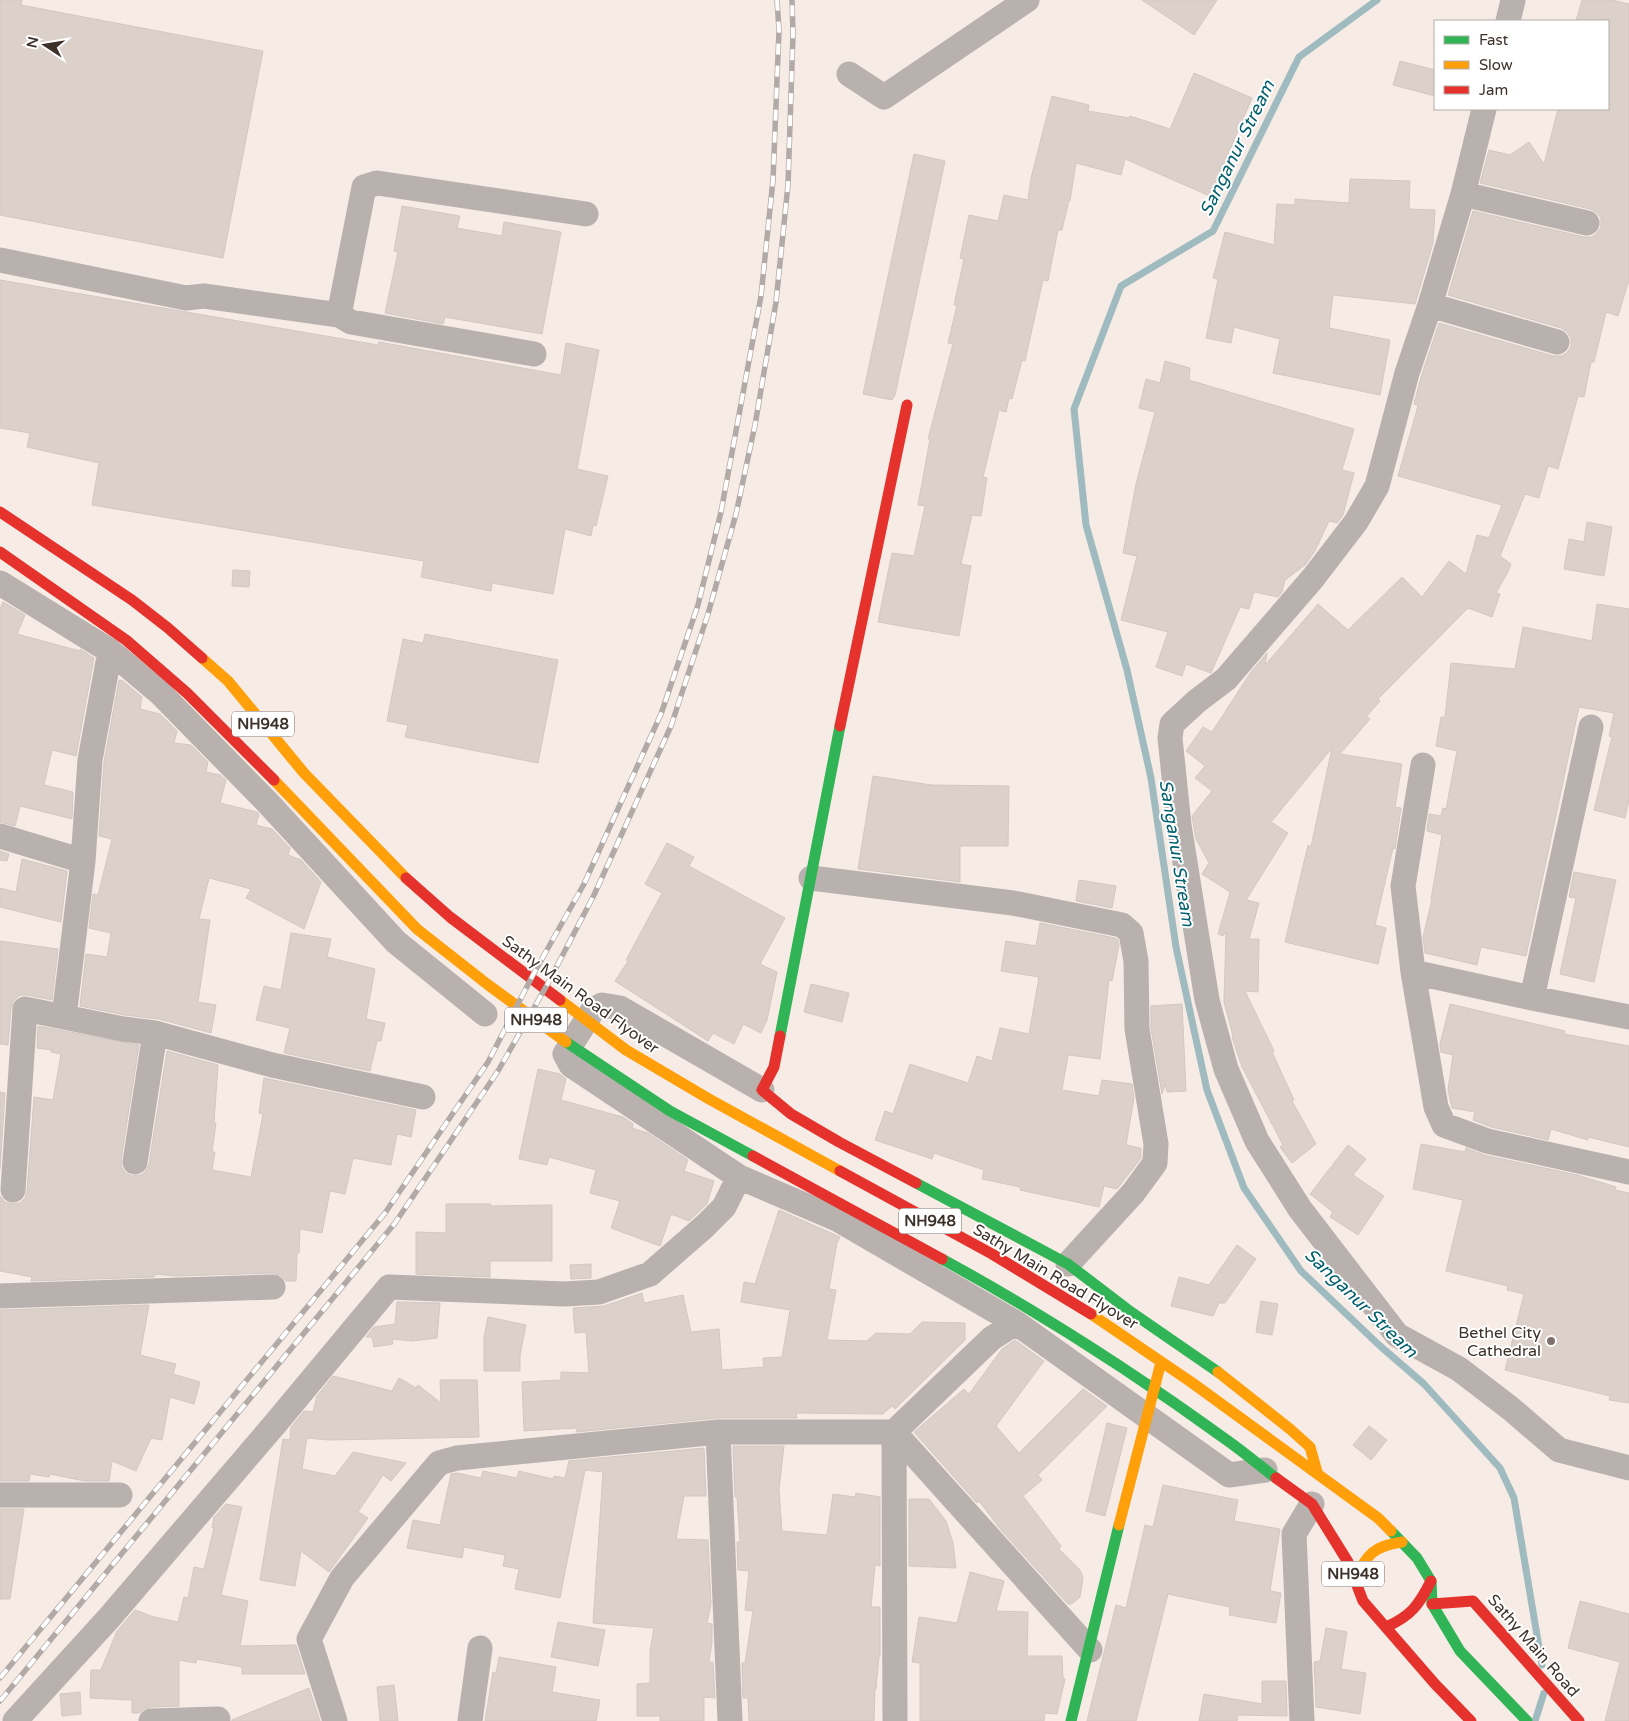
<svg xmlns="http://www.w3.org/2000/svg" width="1629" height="1721" viewBox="0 0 1629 1721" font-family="'Varela Round',sans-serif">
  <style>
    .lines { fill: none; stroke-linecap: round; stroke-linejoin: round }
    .stream { stroke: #9fbbbf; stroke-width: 7 }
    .building { fill: #dcd1ca; stroke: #d2c7c1 }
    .street { stroke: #b8b1ae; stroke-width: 25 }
    .fast { stroke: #30b455; stroke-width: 11 }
    .slow { stroke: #ff9f0a; stroke-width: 11 }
    .jam { stroke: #e5322d; stroke-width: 11 }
    .rail-casing { stroke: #b2aaa7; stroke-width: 5.5 }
    .rail { stroke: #fff; stroke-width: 4; stroke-dasharray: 11; stroke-linecap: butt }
    .poi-dot { fill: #7e726b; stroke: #fff; stroke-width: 2 }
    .labels { text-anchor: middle; stroke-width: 4; stroke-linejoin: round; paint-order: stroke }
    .shield { fill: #fff; stroke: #786f6a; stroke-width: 1 }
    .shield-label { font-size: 15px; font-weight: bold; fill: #3e312a }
    .street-label { font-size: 16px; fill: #3e312a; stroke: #fff }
    .poi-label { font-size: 16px; fill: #3e312a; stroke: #fff; text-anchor: end }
    .water-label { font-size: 18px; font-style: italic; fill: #005f6e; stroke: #fff }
  </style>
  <rect width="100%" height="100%" fill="#f6ebe5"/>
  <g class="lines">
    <path class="stream" d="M1377,0L1299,57L1213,231L1121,286L1074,409L1086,525L1127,670L1151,778L1176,947L1207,1090L1244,1188L1301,1271L1379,1345L1424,1384L1500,1468L1514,1498L1542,1665
      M1535,1721L1544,1693"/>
  </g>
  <path class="building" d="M0,0H22L21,5L263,51L223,258L0,215Z
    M1142,0H1217L1194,35Z
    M1582,0H1612L1629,4V280L1618,316L1606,312L1594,362H1591L1584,397L1578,396L1558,469L1548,466L1539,498L1525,494L1500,556L1511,564L1508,572L1496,593L1500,594L1492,617L1468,608L1378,699L1380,701L1367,716L1370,719L1340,754L1402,764L1395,807L1401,808L1395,849L1393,848L1375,925L1386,928L1378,964L1285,942L1308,845L1311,847L1332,748L1271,822L1288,833L1246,900L1259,903L1249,939H1259L1258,992L1245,991L1274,1051L1272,1052L1294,1100L1292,1101L1316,1144L1292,1163L1280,1147L1283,1145L1242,1067L1232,1037L1233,1036L1224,1002L1226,932L1223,936L1218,934L1230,892L1202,874L1209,863L1196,839L1192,816L1212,791L1195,778L1205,766L1186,751L1203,727L1212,732L1251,672L1267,653L1265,665L1318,604L1348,630L1402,577L1422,597L1449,561L1466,574L1477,535L1489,538L1502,505L1398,476L1418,406L1414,404L1421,377L1439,323L1553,356H1561L1567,353L1571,346V338L1567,332L1561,328L1448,295L1473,211L1584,237H1592L1597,233L1601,227V218L1596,212L1590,209L1480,183L1489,150L1510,155L1529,142L1544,164L1558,109H1608V21H1576Z
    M1400,61L1435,70V96L1393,85Z
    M1194,73L1252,98L1210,196L1125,159L1121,175L1076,163L1070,201L1069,200L1062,230H1058L1048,281L1043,280L1025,361L1022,360L1012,399L1009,398L1006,412L999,410L983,477L987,478L981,516L972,515L961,564L971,566L959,636L878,622L892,553L914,556L925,506L918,505L930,439H928L953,344L948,343L957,305H954L964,259L960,258L969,215L998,221L1004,195L1028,200L1031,178L1052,96L1089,105L1088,111L1129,118L1130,116L1170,129Z
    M914,154L945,161L895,395L892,400L863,394Z
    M1350,179L1410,181L1409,209L1435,210L1433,243L1415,304L1333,295L1329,328L1390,340L1380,395L1273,373L1280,339L1234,327L1231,343L1206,338L1218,279L1213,278L1225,232L1274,245L1277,204L1295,205V199L1349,203Z
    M402,206L460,216L457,228L502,236L504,222L561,232L542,334L445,317L443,324L385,313L398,252L394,251Z
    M0,280L378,345L379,342L561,375L566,343L599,350L577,469L608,476L596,526L593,525L591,536L565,529L553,594L492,583L491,591L421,577L424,561L92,505L99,463L27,447L30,433L0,428Z
    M1165,361L1190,368L1189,380L1354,429L1342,470L1354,473L1343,515L1337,523L1329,521L1315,551L1305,565L1285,580L1282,592L1278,597L1254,592L1249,609L1240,607L1211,673L1186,664L1182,676L1156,667L1168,632L1121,620L1137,556L1123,553L1136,484L1155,412L1139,408L1146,379L1160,383Z
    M1587,522L1612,527L1604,576L1564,569L1569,539L1584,542Z
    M233,570L250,571L249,587L232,586Z
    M3,602L25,615L17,634L80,651V649L94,658L76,756L52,750L44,785L73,792L72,819L20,806L15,826L0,822V609Z
    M1597,604L1629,609V800L1625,818L1594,810L1612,737L1609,736L1614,713L1579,707L1526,956L1481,947L1477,965L1425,953L1423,937L1432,899H1431L1442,835L1427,831L1429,814L1441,816L1443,808L1446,809L1457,751L1436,746L1441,717H1445L1451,663L1515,669L1523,627L1592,641Z
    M425,634L558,660L538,763L405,737L408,725L387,721L403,639L423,643Z
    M119,680L123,681L142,697L140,709L160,714L177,731L174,743L191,745L208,762L206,772L220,775L226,780L220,803L257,812L259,814L256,825L272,829L290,848L288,855L301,860L321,882L304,929L246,898L251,889L209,878L199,919L210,920L198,1002L216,1005L211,1033L159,1019L125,1015L80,1006L86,954L107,957L111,933L89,928L93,894L98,895L112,839L99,836L104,762Z
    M873,776L931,785L1009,786L1008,846H960V882L858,869Z
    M667,843L694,857L689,866L785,918L760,964L777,972L767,1020L761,1033L743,1024L734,1044L713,1033L708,1041L615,981L628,961L626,960L662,893L645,884Z
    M0,851L9,854L7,861L0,860Z
    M22,859L67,871L61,922L0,907V888L16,892Z
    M1574,872L1616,880L1594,982L1560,974L1576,898L1569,897Z
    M1079,880L1116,886L1112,908L1076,901Z
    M1040,923L1115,938L1118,940L1119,945L1112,981L1109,980L1100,1059L1068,1055L1062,1090L1099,1096L1102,1080L1132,1084L1134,1098L1126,1145L1141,1148V1158L1117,1189L1104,1186L1099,1207L1020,1190V1187L982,1179L984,1170L934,1153L932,1159L875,1140L885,1111L893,1114L910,1064L968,1083L977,1056L992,1061L1000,1028L1029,1034L1039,977L1001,971L1006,941L1036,946Z
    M291,933L331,939L327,957L375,969L366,1019L385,1023L381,1041H377L370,1071L284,1053L290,1028L256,1020L264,986L281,990Z
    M0,941L58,949L52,1000L27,995H20L14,1000L11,1008L8,1045L0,1044Z
    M811,984L849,993L842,1022L804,1012Z
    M1182,1004L1186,1091L1167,1092L1165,1084L1162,1094L1151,1028V1006Z
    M1450,1004L1565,1031L1564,1034L1629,1046V1147L1588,1137V1140L1551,1129L1548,1140L1491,1127L1473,1120L1475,1112L1452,1108L1448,1090L1453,1055L1441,1052L1440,1044Z
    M38,1026L139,1045L121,1160L122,1168L126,1173L132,1176L141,1175L146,1171L149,1164L167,1051L218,1065L214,1123H216L212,1152H215L212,1170L251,1177L263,1114L259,1113L264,1078L416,1110L411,1137L397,1134L391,1165L353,1158L345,1194L330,1191L322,1233L300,1229L299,1253H297L296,1281H286L280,1275L273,1273L176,1276L156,1274L154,1277L31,1281L32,1277L0,1271V1196L5,1202L13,1204L20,1203L25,1198L27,1191L34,1097L53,1100L61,1054L51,1052V1050L37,1048Z
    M538,1069L560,1074L566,1079L561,1100L623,1117L633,1124L632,1128L648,1133L688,1160L684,1171L714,1181L707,1204L689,1221L671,1214L660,1246L611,1228L620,1201L590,1193L596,1170L549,1157L547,1165L519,1159Z
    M0,1092L5,1093L0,1169Z
    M1421,1144L1465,1152L1466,1148L1484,1155L1577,1175L1616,1187L1615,1190L1629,1193V1403L1609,1400L1610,1396L1505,1370L1524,1294L1507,1290L1508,1286L1446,1271L1463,1200L1413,1189Z
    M1348,1145L1366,1159L1353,1175L1384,1196L1358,1235L1330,1217L1333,1212L1310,1194Z
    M446,1204H491L490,1206L552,1205V1261H490V1277L416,1274V1232L446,1233Z
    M779,1210L840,1237L837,1243L829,1289L836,1290L827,1340L867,1341L876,1333L910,1334L922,1322L965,1323V1340L895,1409L892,1406L883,1414L796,1413L797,1418H717L576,1432L577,1428L524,1431L522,1382L561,1380V1372L589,1373L586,1332L575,1333L573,1308L604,1306L642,1293L644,1303L683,1295L691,1332L719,1329L722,1370L764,1367L763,1358L782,1357L790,1310L741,1302L744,1282L755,1284Z
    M1237,1245L1256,1259L1225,1303H1219L1213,1316L1171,1306L1179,1277L1209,1285Z
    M591,1264V1278L571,1279L570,1265Z
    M1261,1301L1278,1304L1272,1335L1256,1332Z
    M397,1302L440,1303L437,1338L412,1341L392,1339L393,1344L374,1347L372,1337H366L374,1327L395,1324Z
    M149,1305L140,1355L176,1364L173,1374L200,1382L194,1404L170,1397L162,1440L151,1438L136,1471L112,1461L109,1481H85L50,1474L49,1477L30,1474L29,1481H0V1310Z
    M488,1317L526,1325L520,1355V1371H484V1337Z
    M1015,1340L1044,1361L996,1426L1019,1453L1083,1389L1107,1406L1038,1475L1042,1480L1023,1496L1061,1546L1059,1549L1080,1570L1083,1578L1080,1597L1072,1604H1068L1001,1530L979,1501L977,1503L914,1432L964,1389L969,1394L1002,1349Z
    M333,1376L392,1391L399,1378L416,1388L418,1385L441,1403L440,1380H477L479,1437L329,1440L307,1438L302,1469L335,1476L353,1452L406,1463L391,1481L383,1475L358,1512L368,1518L329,1572L301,1551L295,1586L260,1580L283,1439L290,1440L291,1427L304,1411L313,1412L317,1396Z
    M1107,1423L1127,1428L1105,1516L1086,1511Z
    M1369,1426L1387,1440L1371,1460L1353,1445Z
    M733,1446H784L779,1489L782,1531L827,1535L833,1494L855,1497L856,1493L880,1497V1566L875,1565L871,1607H880V1656H879L876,1689H875L874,1721H749L748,1698H743L742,1663H745L753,1611L745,1610L749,1571L738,1570L737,1542H740L737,1497H735Z
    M704,1448L706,1496H684L676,1539L708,1540L711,1604L707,1623L712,1624V1643L709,1662H713L715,1698L704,1697V1721H660V1716H637V1684L650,1683V1651L654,1628L593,1623L603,1472L585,1470L560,1598L515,1589L519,1569L503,1566L505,1555L464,1547L462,1558L407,1548L413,1520L440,1525L451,1474L457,1473L481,1478L483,1471L517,1478L519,1471L553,1479L554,1476L565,1478L569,1461Z
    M1163,1485L1238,1500L1234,1521L1280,1529L1270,1591L1281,1593L1276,1623L1229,1615L1230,1607L1168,1594L1136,1721H1087L1116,1605L1126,1608L1145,1525L1153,1527Z
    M909,1499H929L946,1521L953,1543L956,1568L909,1566Z
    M226,1504L242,1507L221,1595L248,1601L240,1646L296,1645L305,1674H242V1667L197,1659L196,1663L179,1660V1706L151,1707L144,1709L140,1713H132V1700L90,1698L91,1670H101L117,1631L135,1610L154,1617L178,1622L184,1597L188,1598L194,1567L204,1569L214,1528H212L214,1517Z
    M0,1509H24L10,1599H0Z
    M970,1572L1004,1581L996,1611L1028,1612L1027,1656H1062L1063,1678L1065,1679L1057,1714L1045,1713L1044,1721H920V1663L912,1662L919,1617L957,1623Z
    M1580,1601L1629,1614V1721H1605L1620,1662L1568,1648Z
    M558,1622L605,1630L598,1666L551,1657Z
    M1326,1628L1347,1632L1341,1669L1366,1673L1360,1714L1316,1707L1314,1662L1320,1661Z
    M499,1657L556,1667L552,1692L600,1700L596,1721H485L493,1672L496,1673Z
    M1262,1681H1286L1287,1716L1238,1715L1237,1721H1199L1204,1694L1262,1704Z
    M394,1685L398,1721H380L377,1687Z
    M309,1688L320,1721H232V1720Z
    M80,1692L81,1714L62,1716L60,1694Z"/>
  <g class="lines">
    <path class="street" d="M1508,21L1513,0
      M849,74L884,97L1027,0
      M1484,109L1463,194L1430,305L1407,373L1377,486L1356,522L1313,578L1226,679L1197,701L1172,724L1170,738L1179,825L1207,1000L1226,1069L1257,1141L1300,1209L1397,1335L1459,1369L1510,1408L1559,1450L1629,1468
      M1463,194L1587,223
      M0,260L186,298L204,296L339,315L351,322L534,354
      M1430,305L1557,342
      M339,315L364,187L377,183L586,214
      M0,583L110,651L90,760L83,861L64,1017L25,1009L13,1190
      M110,651L161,694L268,803L396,942L485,1014
      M1423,765L1403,886L1413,972L1436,1107L1444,1125L1487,1141L1629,1172
      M0,836L83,861
      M811,878L1013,903L1122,925L1131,933L1136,961L1137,1029L1156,1144L1155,1163L1133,1193L1068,1264
      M1413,972L1532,998L1629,1017
      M1532,998L1591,727
      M64,1017L123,1029L155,1033L272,1065L423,1097
      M762,1090L620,1008L602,1005L593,1010L565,1054L571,1065L739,1177L837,1219L1016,1323L1229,1475L1265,1470
      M135,1162L155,1033
      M0,1296L273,1287
      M718,1432L730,1721
      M894,1432L1090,1650
      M894,1432L895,1721
      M0,1495H120
      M15,1721L109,1618L275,1424L389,1287L564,1294L599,1292L650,1274L705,1226L724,1207L739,1177
      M151,1721L218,1719
      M335,1721L309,1639L342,1578L439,1463L457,1458L718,1432H894L992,1338L1016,1323
      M470,1721L480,1648
      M1302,1721L1294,1534L1312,1504"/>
    <path class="fast" d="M780,1036L840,726
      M566,1042L670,1111L753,1156
      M916,1183L1068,1264L1131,1312L1218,1372
      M942,1259C1041,1313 1137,1375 1228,1441C1245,1453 1260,1466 1276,1478
      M1391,1531L1417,1558L1431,1581L1432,1604L1460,1651L1527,1721
      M1071,1721L1119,1525"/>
    <path class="slow" d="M202,658L228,681L304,773L406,878
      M274,780L417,929L487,984L566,1042
      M560,1000L626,1050L709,1099L840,1171
      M1091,1314L1191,1382L1378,1518L1391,1531
      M1218,1372L1290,1429L1310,1447L1317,1472
      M1119,1525L1160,1366
      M1355,1579C1367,1554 1374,1546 1402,1542"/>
    <path class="jam" d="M0,512L132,600L168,628L202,658
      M0,552L126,640L187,693L274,780
      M840,726L907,405
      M406,878L450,917L560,1000
      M780,1036L774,1067L762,1090L791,1114L839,1142L916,1183
      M753,1156L942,1259
      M840,1171L992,1254L1091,1314
      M1276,1478L1312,1504L1348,1562L1363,1601L1435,1684L1471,1721
      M1432,1604L1473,1601L1579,1721
      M1386,1627C1411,1616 1419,1605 1431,1581"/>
    <g class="rail-casing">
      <path id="rail" d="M0,1678L385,1213L488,1062L534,973L584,884L661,714L698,605L721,512L761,296L773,180L779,30L777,0
        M0,1701L395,1223L498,1071L547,985L594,895L671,726L708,614L736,514L755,425L776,302L788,185L793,34L792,0"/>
    </g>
    <use href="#rail" class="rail"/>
  </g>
  <circle class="poi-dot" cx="1551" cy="1341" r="5"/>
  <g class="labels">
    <g class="shield">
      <rect x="232" y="711.5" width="62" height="25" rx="4"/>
      <rect x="505" y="1007.5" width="62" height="25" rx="4"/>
      <rect x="899" y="1208.5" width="62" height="25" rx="4"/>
      <rect x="1322" y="1561.5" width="62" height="25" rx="4"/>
    </g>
    <g class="shield-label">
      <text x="263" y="729">NH948</text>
      <text x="536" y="1025">NH948</text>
      <text x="930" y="1226">NH948</text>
      <text x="1353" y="1579">NH948</text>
    </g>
    <g class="street-label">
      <text transform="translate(581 994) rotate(36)" y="6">Sathy Main Road Flyover</text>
      <text transform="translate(1056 1276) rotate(31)" y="6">Sathy Main Road Flyover</text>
      <text transform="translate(1534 1645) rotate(49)" y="6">Sathy Main Road</text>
    </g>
    <g class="poi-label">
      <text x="1541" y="1338">Bethel City<tspan x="1541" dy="18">Cathedral</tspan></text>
    </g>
    <g class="water-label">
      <text transform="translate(1237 148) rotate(-64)" y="6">Sanganur Stream</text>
      <text transform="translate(1177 853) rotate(81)" y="6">Sanganur Stream</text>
      <text transform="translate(1361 1303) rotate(44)" y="6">Sanganur Stream</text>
    </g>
  </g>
  <rect x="1434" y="20" width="175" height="90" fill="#ffffff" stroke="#b2adaa"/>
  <rect x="1444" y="36" width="25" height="8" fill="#30b455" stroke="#b2adaa"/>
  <text x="1479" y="45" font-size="15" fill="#3e312a">Fast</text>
  <rect x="1444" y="61" width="25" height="8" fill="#ff9f0a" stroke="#b2adaa"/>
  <text x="1479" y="70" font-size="15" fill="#3e312a">Slow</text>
  <rect x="1444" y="86" width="25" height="8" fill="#e5322d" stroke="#b2adaa"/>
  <text x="1479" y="95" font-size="15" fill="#3e312a">Jam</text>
  <g transform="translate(45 45) rotate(282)" stroke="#ffffff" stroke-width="4" paint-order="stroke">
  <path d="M0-4L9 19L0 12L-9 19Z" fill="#3e312a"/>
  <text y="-8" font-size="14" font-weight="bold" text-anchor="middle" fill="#3e312a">N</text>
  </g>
</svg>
